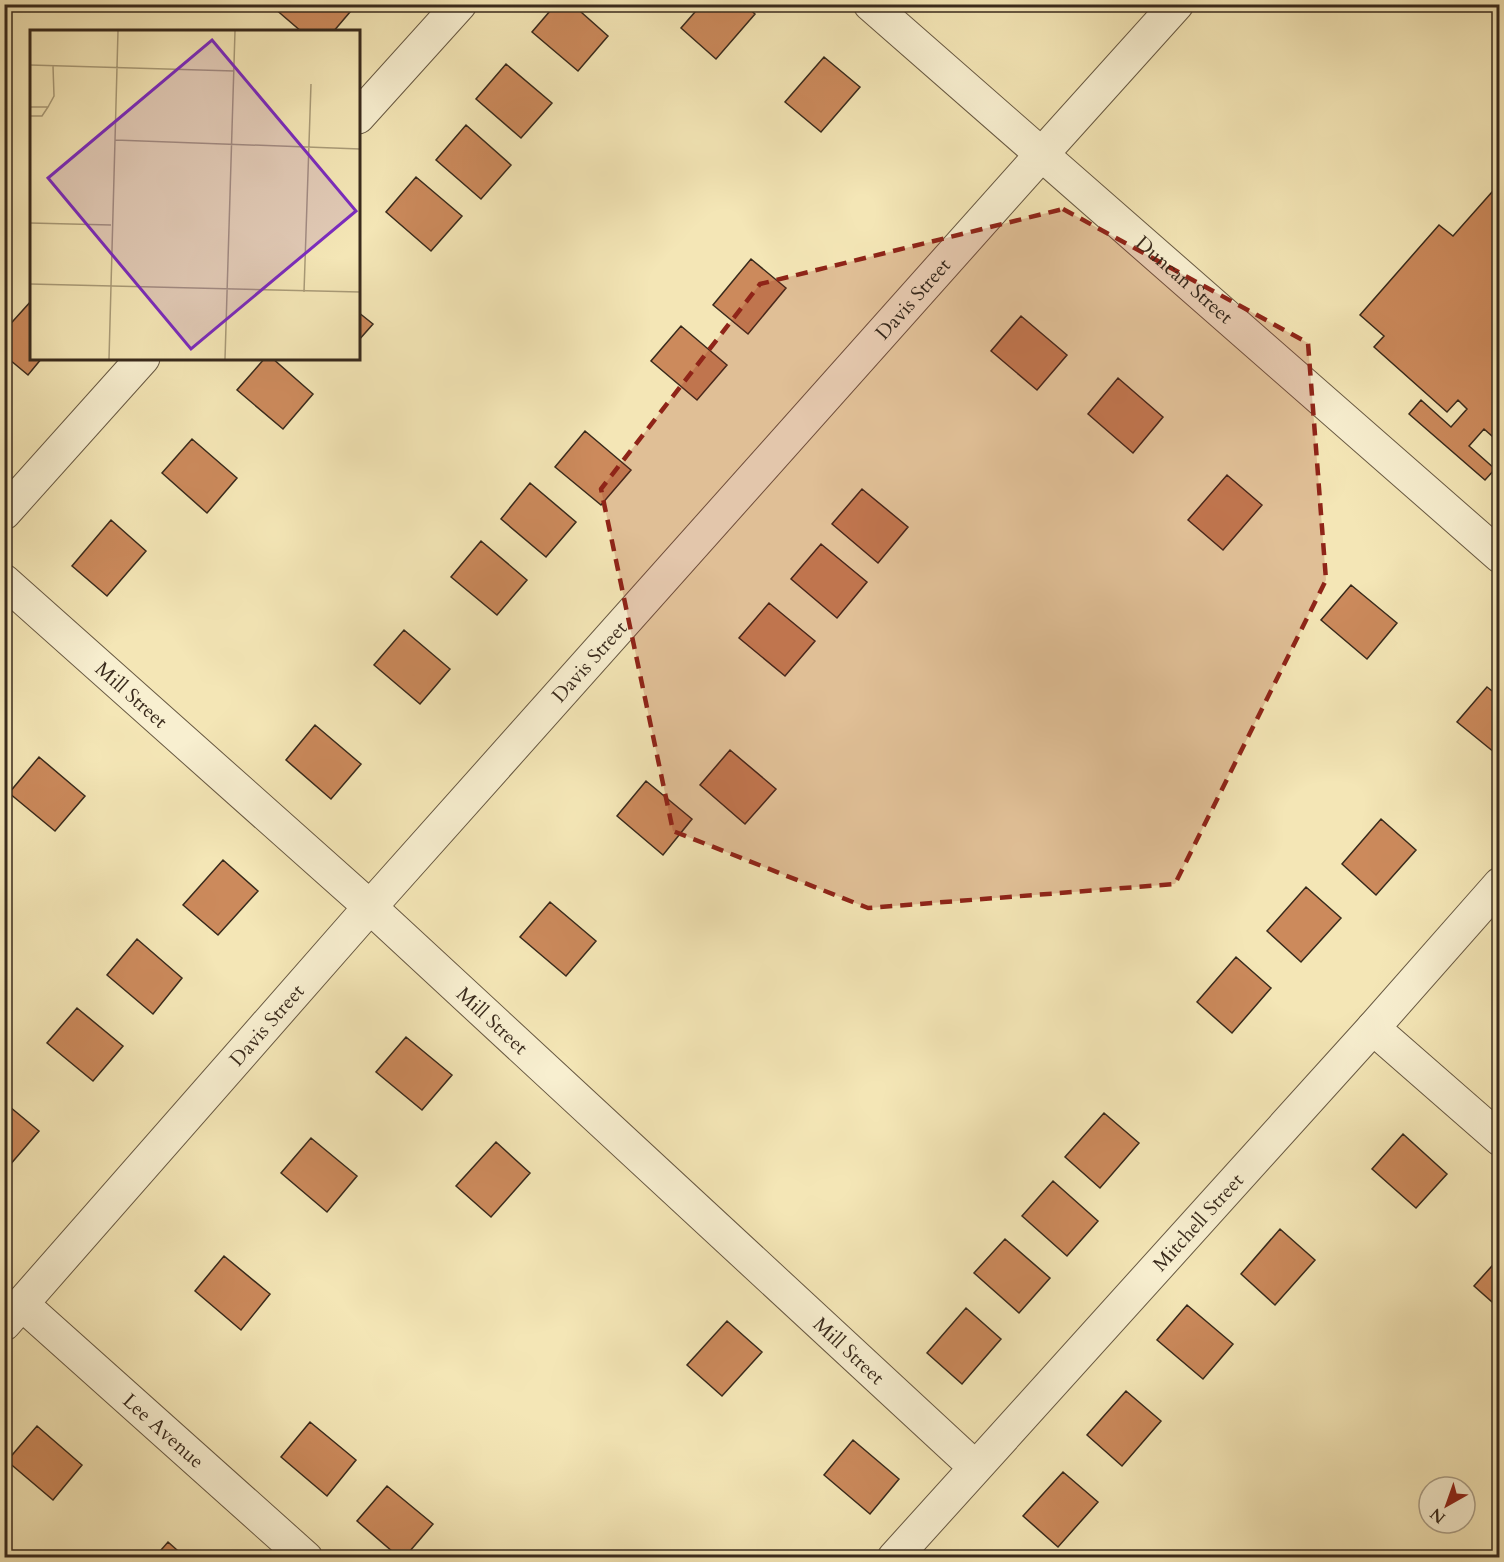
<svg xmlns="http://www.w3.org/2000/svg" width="1504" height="1562" viewBox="0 0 1504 1562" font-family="Cardo,serif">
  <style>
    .building { fill: #cc8a5c; stroke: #392a1c; stroke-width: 1.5 }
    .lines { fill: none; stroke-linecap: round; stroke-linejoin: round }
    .minor-casing { stroke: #685942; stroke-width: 35 }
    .minor { stroke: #f8efd0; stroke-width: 33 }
    .marked { fill: #8f2418; fill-opacity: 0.2; stroke: #8f2418; stroke-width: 4.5; stroke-dasharray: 12 8; stroke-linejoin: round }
    .labels { text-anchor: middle; stroke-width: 5; stroke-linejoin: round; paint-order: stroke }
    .street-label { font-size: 20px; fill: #392a1c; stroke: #f8efd0 }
    .inset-road { fill: none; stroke: #a99b78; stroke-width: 1.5 }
    .view { fill: #7b2cbf; fill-opacity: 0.15; stroke: #7b2cbf; stroke-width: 3 }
    .inset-edge { fill: none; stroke: #392a1c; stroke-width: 3 }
  </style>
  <rect width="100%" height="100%" fill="#f4e6b6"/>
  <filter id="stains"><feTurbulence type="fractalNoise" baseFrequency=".00333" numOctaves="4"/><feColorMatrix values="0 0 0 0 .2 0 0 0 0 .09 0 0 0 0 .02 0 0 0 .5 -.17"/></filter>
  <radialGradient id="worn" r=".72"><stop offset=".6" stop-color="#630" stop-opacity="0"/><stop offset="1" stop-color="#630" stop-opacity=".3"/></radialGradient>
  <path class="building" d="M277,4H341L350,12L333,32H302L274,8Z
    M556,4H572L608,36L578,71L532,32Z
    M702,4H744L755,14L716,59L681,28Z
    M824,57L860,87L821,132L785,102Z
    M506,64L552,103L521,138L476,99Z
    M466,125L511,165L481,199L436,160Z
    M416,177L462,216L431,251L386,212Z
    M1500,183V443L1484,429L1469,446L1495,469L1485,480L1409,414L1421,400L1451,427L1467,409L1458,400L1447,412L1374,347L1384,336L1360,315L1439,225L1453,236Z
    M751,259L786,288L748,334L713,305Z
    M32,300V358H42L28,375L4,355V331Z
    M358,312L373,324L358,341Z
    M1021,316L1067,355L1037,390L991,351Z
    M681,326L727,365L697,400L651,361Z
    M265,358H272L313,394L283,429L237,390Z
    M1118,378L1163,417L1133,453L1088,414Z
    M585,431L631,470L601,505L555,467Z
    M192,439L237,478L207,513L162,473Z
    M1227,475L1262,505L1223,550L1188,520Z
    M530,483L576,522L546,557L501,519Z
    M862,489L908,527L878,563L832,524Z
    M111,520L146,551L107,596L72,566Z
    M481,541L527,580L497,615L451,577Z
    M821,544L867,582L837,618L791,579Z
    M1351,585L1397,623L1367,659L1321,620Z
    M769,603L815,641L785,676L739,638Z
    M404,630L450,669L420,704L374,665Z
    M1487,687L1500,697V757L1457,722Z
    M315,725L361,764L331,799L286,760Z
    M730,750L776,789L745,824L700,785Z
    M39,757L85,796L55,831L9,793Z
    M646,781L692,819L663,855L617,816Z
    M1381,819L1416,850L1376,895L1342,864Z
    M223,860L258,891L218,935L183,905Z
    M1306,887L1341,918L1301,962L1267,931Z
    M550,902L596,941L566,976L520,937Z
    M137,939L182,978L153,1014L107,975Z
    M1236,957L1271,988L1232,1033L1197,1002Z
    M77,1008L123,1046L93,1081L47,1043Z
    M406,1037L452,1075L422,1110L376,1072Z
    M4,1102L39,1131L9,1166L4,1163Z
    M1104,1113L1139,1143L1100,1188L1065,1157Z
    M1403,1134L1447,1174L1416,1208L1372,1169Z
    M311,1138L357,1176L327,1212L281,1173Z
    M496,1142L530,1173L491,1217L456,1186Z
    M1053,1181L1098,1221L1067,1256L1022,1216Z
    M1280,1229L1315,1260L1275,1305L1241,1274Z
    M1005,1239L1050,1278L1019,1313L974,1273Z
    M224,1256L270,1294L241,1330L195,1291Z
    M1500,1257V1309L1474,1286Z
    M1187,1305L1233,1344L1203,1379L1157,1340Z
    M966,1308L1001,1339L962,1384L927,1353Z
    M727,1321L762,1352L722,1396L687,1365Z
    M1126,1391L1161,1421L1122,1466L1087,1435Z
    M310,1422L356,1460L327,1496L281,1457Z
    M37,1426L82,1465L53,1500L7,1461Z
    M853,1440L899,1479L870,1514L824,1475Z
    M1063,1472L1098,1502L1058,1547L1023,1516Z
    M387,1486L433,1524L404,1558H400L357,1521Z
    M168,1542L186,1558H154Z"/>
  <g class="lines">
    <g class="minor-casing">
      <g id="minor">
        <path id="s1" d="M870,4L1500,556"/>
        <path d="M358,117L460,4"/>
        <path d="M4,513L143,358"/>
        <path id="s2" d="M4,581L370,907L975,1467"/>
        <path d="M1373,1028L1500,1139"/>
        <path id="s3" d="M22,1304L306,1558"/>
        <path id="s4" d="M4,1324L370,907L1041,155L1177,4"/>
        <path id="s5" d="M894,1558L1373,1028L1500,884"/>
      </g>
    </g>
    <use href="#minor" class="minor"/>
  </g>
  <path class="marked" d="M1063,209L1308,343L1326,580L1175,884L868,908L673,831L601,489L760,284Z"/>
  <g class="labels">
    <g class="street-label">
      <text dy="7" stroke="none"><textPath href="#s1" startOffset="418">Duncan Street</textPath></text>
      <text dy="7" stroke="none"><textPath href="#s4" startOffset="1370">Davis Street</textPath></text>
      <text dy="7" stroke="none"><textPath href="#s4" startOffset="884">Davis Street</textPath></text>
      <text dy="7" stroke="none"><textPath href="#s2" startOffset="171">Mill Street</textPath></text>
      <text dy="7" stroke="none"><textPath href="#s2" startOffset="657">Mill Street</textPath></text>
      <text dy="7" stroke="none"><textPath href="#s4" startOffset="398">Davis Street</textPath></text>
      <text dy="7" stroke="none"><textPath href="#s5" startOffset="453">Mitchell Street</textPath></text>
      <text dy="7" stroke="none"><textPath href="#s2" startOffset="1143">Mill Street</textPath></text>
      <text dy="7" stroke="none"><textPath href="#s3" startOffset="190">Lee Avenue</textPath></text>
    </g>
  </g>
  <g transform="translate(30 30)">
    <rect width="330" height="330" fill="#f4e6b6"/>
    <path class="inset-road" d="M0,35L204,41M0,77H18L12,86H0M18,77L24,66L23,36M85,110L330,119M0,193L81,195M0,254L330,262M274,262L281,54M79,329L88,1M195,329L205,1"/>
    <path class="view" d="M182,10L326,181L161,319L18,148Z"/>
    <rect width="330" height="330" class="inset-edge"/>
  </g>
  <rect width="1504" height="1562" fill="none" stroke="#f4e6b6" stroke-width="24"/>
  <rect x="6" y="6" width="1492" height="1550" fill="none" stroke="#392a1c" stroke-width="3"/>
  <rect x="12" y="12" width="1480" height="1538" fill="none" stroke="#392a1c" stroke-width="1.5"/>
  <g transform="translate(1447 1505) rotate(220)"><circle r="28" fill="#f8efd0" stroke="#aca088" stroke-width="1.5"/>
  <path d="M0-4.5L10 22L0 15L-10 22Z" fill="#8f2418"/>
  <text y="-9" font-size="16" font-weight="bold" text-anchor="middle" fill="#392a1c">N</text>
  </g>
  <rect width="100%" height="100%" filter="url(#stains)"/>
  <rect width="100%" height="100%" fill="url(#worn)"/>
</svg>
